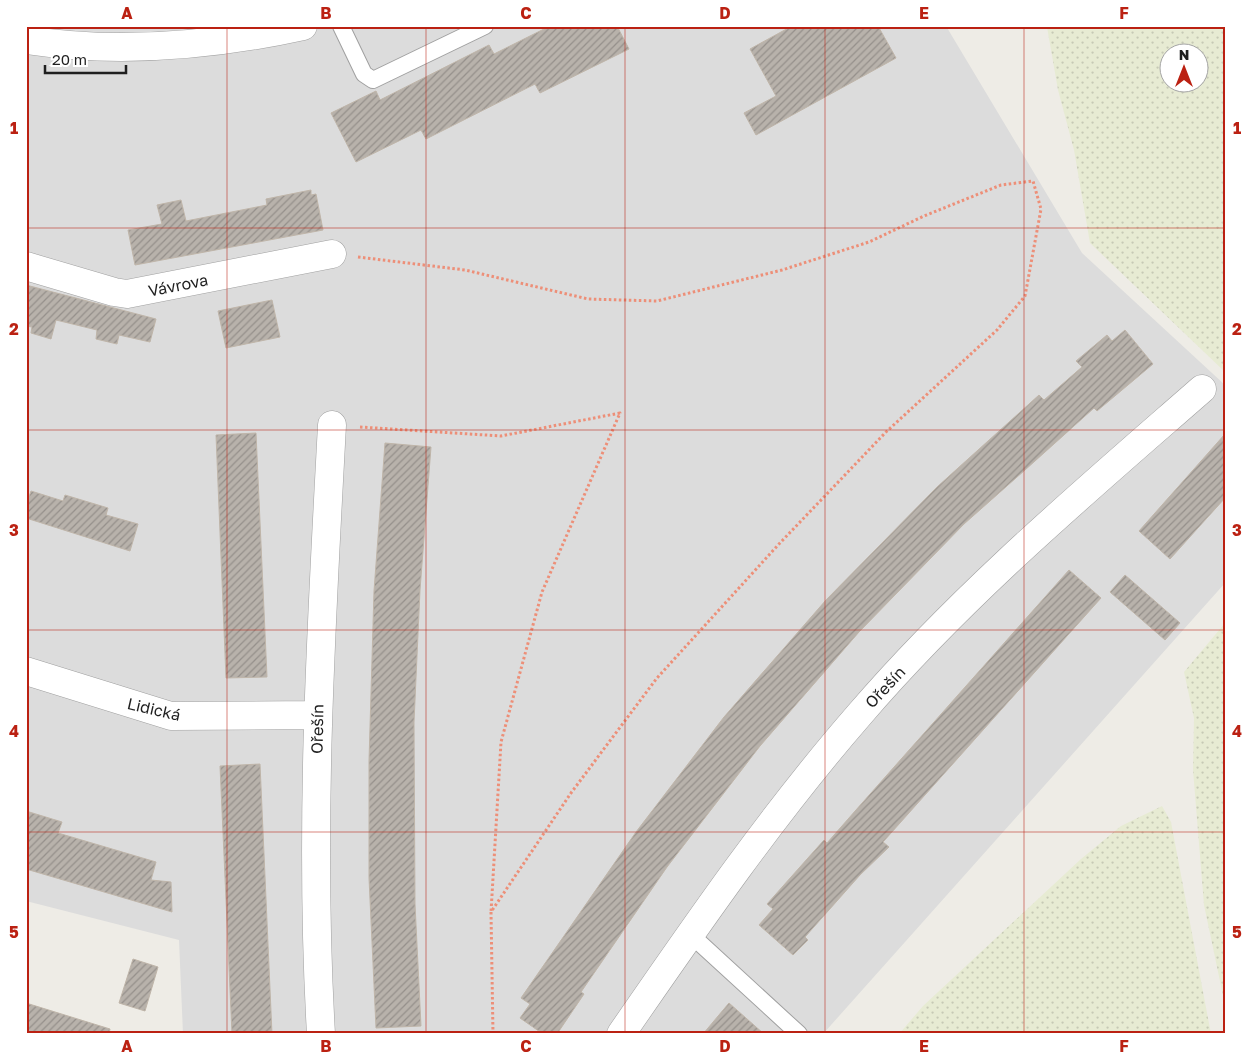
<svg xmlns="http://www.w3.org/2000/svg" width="1251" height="1060" viewBox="0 0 1251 1060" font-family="'Golos Text',sans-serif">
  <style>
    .residential { fill: #dcdcdc }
    .farmland { fill: url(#farmland-dots); fill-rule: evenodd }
    .building { fill: url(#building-hatch); stroke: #bfb5a9 }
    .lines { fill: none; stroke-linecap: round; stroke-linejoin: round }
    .lane-casing { stroke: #a0a0a0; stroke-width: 18 }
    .street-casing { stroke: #a0a0a0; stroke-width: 29 }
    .path { stroke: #ed8f78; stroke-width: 3; stroke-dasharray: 2.5 2.5; stroke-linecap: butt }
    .lane { stroke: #fff; stroke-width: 16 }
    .street { stroke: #fff; stroke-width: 28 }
    .grid { fill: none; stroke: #bb2112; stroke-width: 1; stroke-opacity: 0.55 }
    .labels { text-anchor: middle; stroke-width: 4; stroke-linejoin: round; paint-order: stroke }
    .street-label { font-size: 16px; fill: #1f1f1f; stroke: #fff }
    .neatline { fill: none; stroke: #bb2112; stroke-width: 2 }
    .grid-label { font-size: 16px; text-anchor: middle; font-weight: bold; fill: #bb2112 }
  </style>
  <defs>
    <pattern id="farmland-dots" width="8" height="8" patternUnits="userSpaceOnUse" patternTransform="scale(1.25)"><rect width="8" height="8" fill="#e7ebd3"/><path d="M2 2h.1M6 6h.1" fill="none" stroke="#c6c9b5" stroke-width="1.8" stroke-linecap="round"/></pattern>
    <pattern id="building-hatch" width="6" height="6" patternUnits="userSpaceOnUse" patternTransform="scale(1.25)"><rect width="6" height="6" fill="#b8b2ab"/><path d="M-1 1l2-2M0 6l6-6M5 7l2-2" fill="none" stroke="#95908b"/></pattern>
  </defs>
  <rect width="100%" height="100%" fill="#eeece6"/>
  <path class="residential" d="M26,26H946L1082,253L1225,385V583L823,1034H183L179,940L26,901Z"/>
  <path class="farmland" d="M1225,26V372L1090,243L1074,150L1058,90L1047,27ZM1168,52H1198V82H1168Z
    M1225,623V1005L1204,905L1193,770L1194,718L1184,672Z
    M1162,806L1171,822L1211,1034H899L923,1006L1081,859L1121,826Z"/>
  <path class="building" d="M550,26H617L629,49L540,93L535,84L426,139L421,130L356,162L331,113L376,91L380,100L489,45L494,54Z
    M792,26H878L896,58L756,135L744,113L776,96L750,49Z
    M311,190V195L316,194L323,230L135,265L128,230L162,224L157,205L181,200L186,221L267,205L266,199Z
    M26,285L156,319L150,342L119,335L117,344L96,339L97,330L56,320L51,339L31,333L32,327L26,326Z
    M272,300L280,337L226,348L218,311Z
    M1125,330L1153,364L1097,411L1094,408L1025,470L964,524L859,632L760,746L667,867L581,992L584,994L557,1034H543L520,1018L530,1004L521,998L636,832L724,717L826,600L937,487L1039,395L1044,400L1082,367L1076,361L1107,335L1112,341Z
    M256,433L267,677L226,678L216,435Z
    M1225,434V498L1170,559L1139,531Z
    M385,443L431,447L420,590L414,722L415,904L421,1026L376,1028L369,878V761L374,591Z
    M31,491L63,501L65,495L108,508L106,515L138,524L130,551L26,518V506Z
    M1069,570L1101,598L883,842L889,847L860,875L805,937L808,940L793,955L759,925L773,909L767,904L824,840L827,843L863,802Z
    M1125,575L1180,623L1165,640L1110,592Z
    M260,764L272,1034H232L220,766Z
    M26,811L62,822L58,833L156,862L151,880L171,882L172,912L26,869Z
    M133,959L158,967L145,1011L119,1003Z
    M26,1003L110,1029L109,1034H26Z
    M729,1003L764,1034H703Z"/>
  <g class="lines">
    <g class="lane-casing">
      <path id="lane" d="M341,26L364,74L373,80L485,26
        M690,934L799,1034"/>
    </g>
    <g class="street-casing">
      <path id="street" d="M26,40C119,54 212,46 303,26
        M26,266L114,292L127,294L332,254
        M26,671L171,716L317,715
        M321,1034C309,829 321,630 332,425
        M621,1034C697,924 772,815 859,715C962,595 1083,493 1202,389"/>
    </g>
    <path class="path" d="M358,257L465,270L588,299L657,301L782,270L869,242L924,216L1001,185L1033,181L1041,209L1025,296L997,330L886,432L779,544L657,678L571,793L491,912L493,1034
      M360,427L501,436L620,413L542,592L501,742L491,912"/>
    <use href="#lane" class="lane"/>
    <use href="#street" class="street"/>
  </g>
  <path class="grid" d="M227,26V1034M426,26V1034M625,26V1034M825,26V1034M1024,26V1034M26,228H1225M26,430H1225M26,630H1225M26,832H1225"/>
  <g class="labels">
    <g class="street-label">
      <text transform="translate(178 285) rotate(-11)" y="6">Vávrova</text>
      <text transform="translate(885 687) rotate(-47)" y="6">Ořešín</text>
      <text transform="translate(154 709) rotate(13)" y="6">Lidická</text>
      <text transform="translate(317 729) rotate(-89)" y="6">Ořešín</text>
    </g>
  </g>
  <rect width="1251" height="1060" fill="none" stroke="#ffffff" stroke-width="55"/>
  <g transform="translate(1184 68)"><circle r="24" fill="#ffffff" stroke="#a5a5a5"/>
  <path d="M0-4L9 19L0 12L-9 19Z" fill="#bb2112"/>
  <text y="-8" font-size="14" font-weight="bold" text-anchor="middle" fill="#1f1f1f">N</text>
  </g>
  <path d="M45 65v8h81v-8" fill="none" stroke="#1f1f1f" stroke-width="2.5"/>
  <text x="52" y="65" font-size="15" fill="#1f1f1f" stroke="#ffffff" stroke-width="4" paint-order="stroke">20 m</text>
  <rect x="28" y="28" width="1196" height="1004" class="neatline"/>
  <g class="grid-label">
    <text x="127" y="19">A</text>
    <text x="326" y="19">B</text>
    <text x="526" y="19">C</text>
    <text x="725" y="19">D</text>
    <text x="924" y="19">E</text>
    <text x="1124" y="19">F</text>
    <text x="14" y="134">1</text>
    <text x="1237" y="134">1</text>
    <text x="14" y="335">2</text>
    <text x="1237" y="335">2</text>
    <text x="14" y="536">3</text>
    <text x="1237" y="536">3</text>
    <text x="14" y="737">4</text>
    <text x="1237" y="737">4</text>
    <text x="14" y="938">5</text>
    <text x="1237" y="938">5</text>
    <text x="127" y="1052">A</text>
    <text x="326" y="1052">B</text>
    <text x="526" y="1052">C</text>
    <text x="725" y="1052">D</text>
    <text x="924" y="1052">E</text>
    <text x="1124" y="1052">F</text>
  </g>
</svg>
